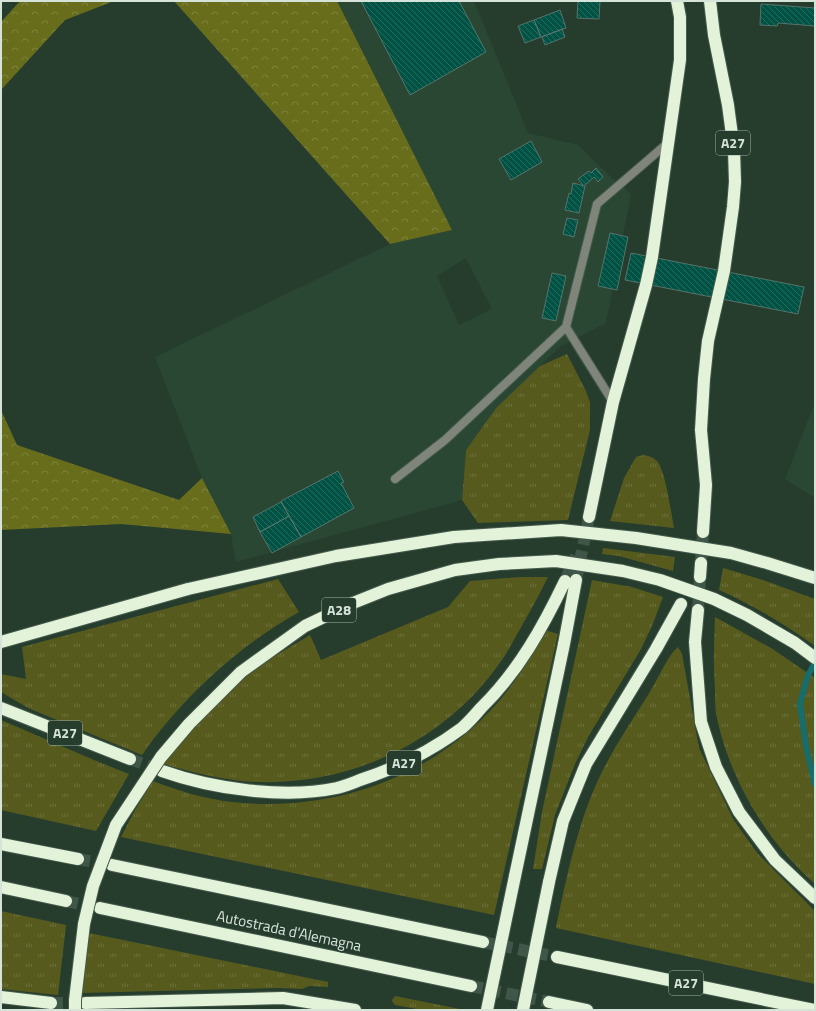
<svg xmlns="http://www.w3.org/2000/svg" width="816" height="1011" viewBox="0 0 816 1011" font-family="'Titillium Web',sans-serif">
  <style>
    .built { fill: #2a4734; fill-rule: evenodd }
    .grass { fill: url(#grass-tufts) }
    .forest { fill: url(#forest-crowns) }
    .lines { fill: none; stroke-linecap: round; stroke-linejoin: round }
    .stream { stroke: #176c6c; stroke-width: 6 }
    .building { fill: url(#building-back-hatch); stroke: #55746b }
    .motorway-tunnel { stroke: #405648; stroke-width: 12; stroke-dasharray: 12 6; stroke-linecap: butt }
    .service-casing { stroke: #465b4d; stroke-width: 10 }
    .motorway-casing { stroke: #465b4d; stroke-width: 14 }
    .service { stroke: #7f857b; stroke-width: 8 }
    .motorway { stroke: #e3f3d9; stroke-width: 12 }
    .motorway-bridge-casing { stroke: #465b4d; stroke-width: 14; stroke-linecap: butt }
    .motorway-bridge { stroke: #e3f3d9; stroke-width: 12 }
    .labels { text-anchor: middle; stroke-width: 3; stroke-linejoin: round; paint-order: stroke }
    .shield { fill: #263d2e; stroke: #a0b1a6; stroke-width: 1 }
    .shield-label { font-size: 14px; font-weight: bold; fill: #d5e3d9 }
    .street-label { font-size: 15px; fill: #d5e3d9; stroke: #263d2e }
  </style>
  <defs>
    <pattern id="grass-tufts" width="24" height="20" patternUnits="userSpaceOnUse"><rect width="24" height="20" fill="#565a1d"/><path d="M3 7l-1-3M5 7V3M7 7l1-3M15 17l-1-3M17 17v-4M19 17l1-3" fill="none" stroke="#6d723d"/></pattern>
    <pattern id="forest-crowns" width="20" height="18" patternUnits="userSpaceOnUse"><rect width="20" height="18" fill="#686d1c"/><path d="M2 6a3 3 0 1 1 6 0M12 15a3 3 0 1 1 6 0" fill="none" stroke="#7d823c"/></pattern>
    <pattern id="building-back-hatch" width="6" height="6" patternUnits="userSpaceOnUse"><rect width="6" height="6" fill="#005344"/><path d="M-1 5l2 2M0 0l6 6M5-1l2 2" fill="none" stroke="#246c5e"/></pattern>
  </defs>
  <rect width="100%" height="100%" fill="#263d2e"/>
  <path class="built" d="M337,1H474L528,133L578,145L612,178L631,194L606,323L561,346L496,408L466,450L462,500L236,562L231,534L202,478L155,357L390,244L452,230ZM466,258L492,309L459,325L437,276Z
    M815,402V498L785,479Z"/>
  <path class="grass" d="M567,354L585,389L590,402V430L568,520L478,523L462,500L466,450L496,408L540,366Z
    M643,455C649,456 653,457 657,461C666,472 671,513 674,528L610,521L624,478L636,457Z
    M603,548L675,557L673,571L619,556L602,554Z
    M723,568L763,580L815,599V646C784,624 753,605 719,590Z
    M519,577H548C538,598 526,618 515,638C510,647 505,656 499,664C445,741 352,785 258,782C226,781 195,773 163,764L170,753L188,732L242,679L270,659L310,635L321,660L448,607L470,581Z
    M278,579L299,612C238,646 181,699 142,755L28,708L1,692V674L26,679L22,647Z
    M592,580L632,587L663,597L652,626L641,649L588,737L575,764L555,815L542,869H533L542,812Z
    M715,617L771,648L815,678V884C766,841 729,778 716,714C715,706 715,697 715,689C713,665 714,641 715,617Z
    M545,630L558,634L494,915L121,837L135,810L153,781C179,791 205,799 232,802C339,814 449,772 514,682C526,666 535,648 545,630Z
    M678,647L682,654L699,748L733,819L758,854L815,911V984L556,928C568,869 581,807 611,755C623,733 638,712 651,690C658,679 668,655 678,647Z
    M1,720L94,760L129,774L96,831L1,810Z
    M1,911L66,925L58,995L1,989Z
    M89,933L328,982V987L309,986L302,989L278,988L81,993L84,964Z
    M395,996L465,1010H422L395,1005L393,1003L392,1000Z"/>
  <path class="forest" d="M20,1H114L65,20L1,90V22Z
    M174,1H337L452,230L390,244Z
    M1,410L17,445L179,500L202,478L231,534L121,524L1,530Z"/>
  <g class="lines">
    <path class="stream" d="M815,663L808,675L800,704L806,746L815,785"/>
  </g>
  <path class="building" d="M361,1H459L486,52L410,95Z
    M578,1H600L599,19L577,18Z
    M761,4L815,8V26L778,23L777,26L760,25Z
    M560,10L566,28L541,37L534,20Z
    M534,20L541,37L525,43L518,26Z
    M562,29L565,37L545,45L542,37Z
    M531,141L542,162L511,180L499,159Z
    M596,168L603,177L598,182L594,177L584,186L578,179L589,171L591,173Z
    M573,183L585,186L579,213L565,210L569,193L571,194Z
    M567,218L578,220L574,237L563,234Z
    M610,233L628,237L617,290L598,286Z
    M631,253L804,287L798,314L625,280Z
    M552,273L566,276L556,321L542,318Z
    M338,471L344,482L341,483L354,508L301,537L281,501Z
    M281,502L289,516L260,532L253,517Z
    M289,516L301,537L272,553L260,532Z"/>
  <g class="lines">
    <path class="motorway-tunnel" d="M701,563L703,532
      M576,580L589,517
      M565,581L576,556
      M698,610L700,577
      M130,759L162,771
      M78,859L111,865
      M66,901L98,908
      M483,942L557,957
      M471,986L549,1002
      M51,1003H85"/>
    <g class="service-casing">
      <path id="service" d="M613,402L566,327L597,204L669,142
        M395,479L445,440L566,327"/>
    </g>
    <g class="motorway-casing">
      <path id="motorway" d="M589,517L613,402L646,285L652,257L680,60V17L677,1
        M703,532L706,485L701,430L704,379L708,341L724,271L733,207L735,182L734,150L728,105L714,35L710,1
        M700,577L701,563
        M698,610L695,642L701,722L716,767L739,812L775,860L815,898
        M1,642L188,589
        M1,708L130,759
        M162,771C213,789 284,799 337,788C345,786 353,783 360,780C397,768 431,751 462,728C469,722 475,715 481,708C518,672 543,627 565,581
        M1,844L78,859
        M112,865L483,942
        M515,876L564,644L576,580
        M549,882L563,821L586,764L656,649L681,604
        M1,887L66,901
        M100,908L471,986
        M557,957L814,1010
        M1,997L51,1003
        M549,1002L587,1010
        M85,1003L283,998L343,1008
        M335,1009L343,1008L355,1010"/>
    </g>
    <use href="#service" class="service"/>
    <use href="#motorway" class="motorway"/>
    <g class="motorway-bridge-casing">
      <path id="motorway-bridge" d="M188,589L336,556L454,537L561,530L636,538L731,553L767,563L815,578
        M75,1010V1000L84,924L93,886L116,825L161,757L189,724L241,672L305,626L353,603L388,589L455,570L499,564L556,561L623,571L660,580L714,599L747,615L795,643L815,658
        M487,1010L515,876
        M523,1010L549,882"/>
    </g>
    <use href="#motorway-bridge" class="motorway-bridge"/>
  </g>
  <g class="labels">
    <g class="shield">
      <rect x="716" y="131" width="34" height="24" rx="3"/>
      <rect x="322" y="598" width="34" height="24" rx="3"/>
      <rect x="48" y="721" width="34" height="24" rx="3"/>
      <rect x="387" y="751" width="34" height="24" rx="3"/>
      <rect x="669" y="971" width="34" height="24" rx="3"/>
    </g>
    <g class="shield-label">
      <text x="733" y="148">A27</text>
      <text x="339" y="615">A28</text>
      <text x="65" y="738">A27</text>
      <text x="404" y="768">A27</text>
      <text x="686" y="988">A27</text>
    </g>
    <g class="street-label">
      <text transform="translate(289 931) rotate(12)" y="5">Autostrada d'Alemagna</text>
    </g>
  </g>
  <rect width="816" height="1011" fill="none" stroke="#d5e3d9" stroke-width="4"/>
</svg>
